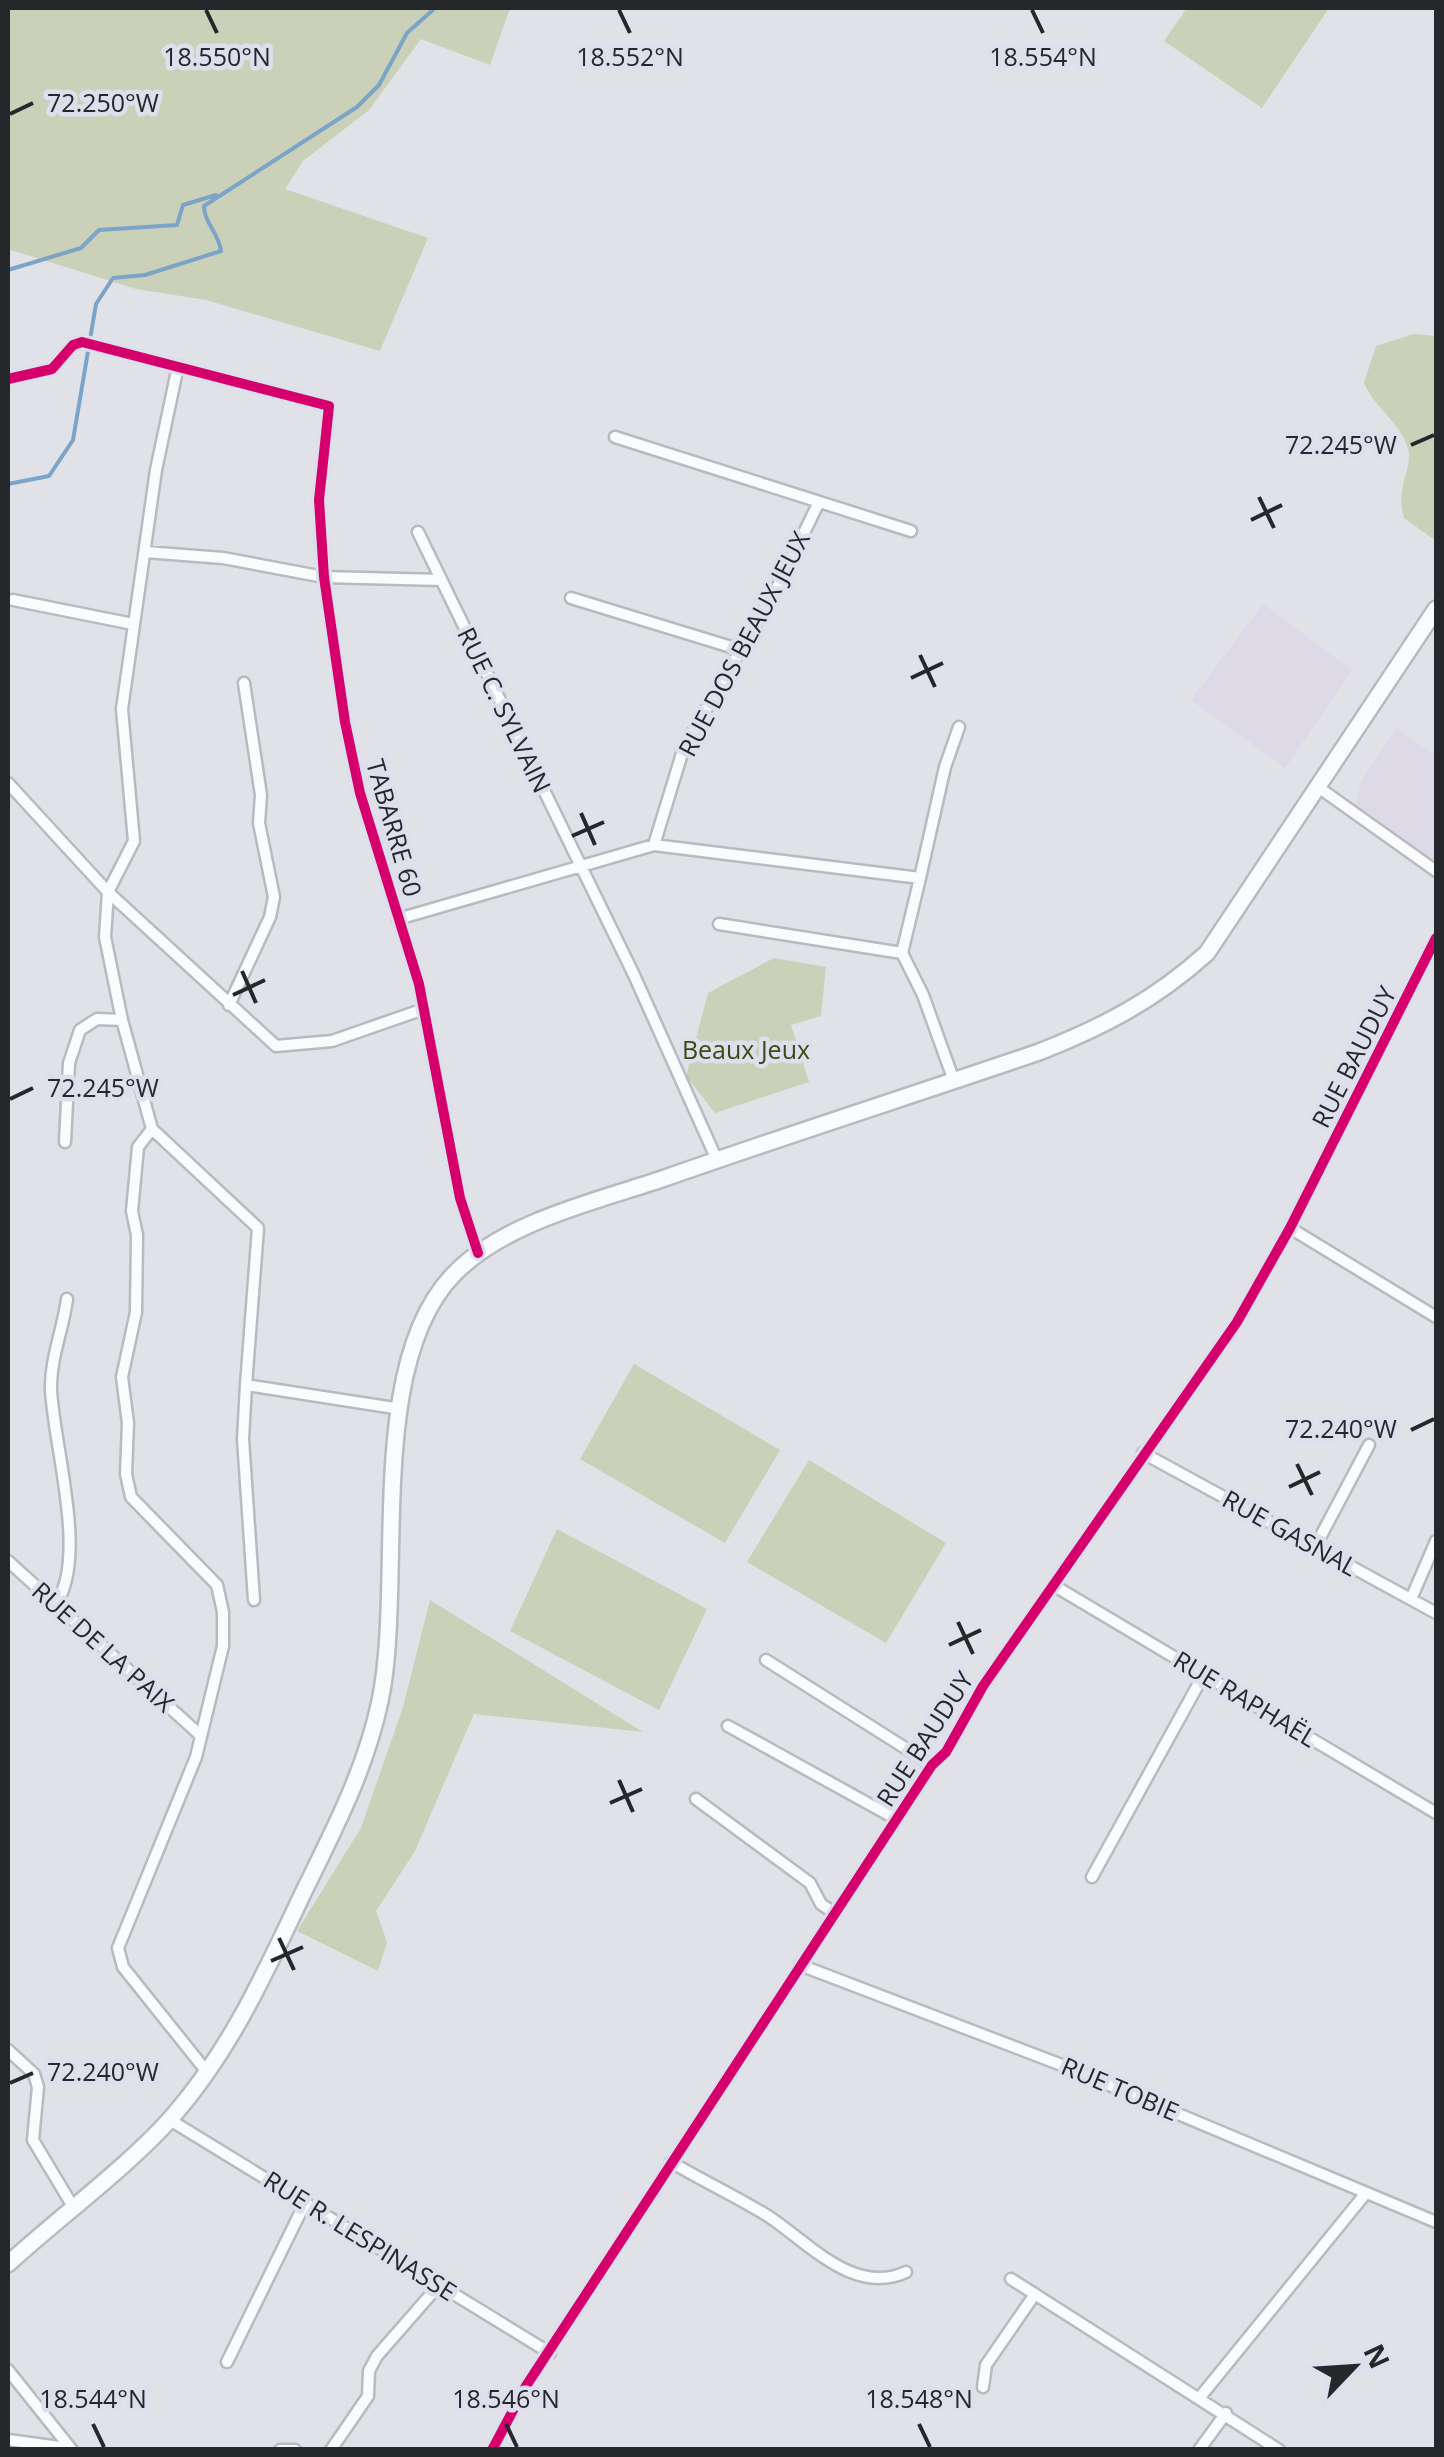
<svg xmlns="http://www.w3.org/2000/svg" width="1444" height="2457" viewBox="0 0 1444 2457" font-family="'Open Sans',sans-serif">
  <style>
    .commercial { fill: #ded9e7 }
    .green { fill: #cbd0b8 }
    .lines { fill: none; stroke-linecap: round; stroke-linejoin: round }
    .stream { stroke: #7ba4c8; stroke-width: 4 }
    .minor-casing { stroke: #b9babf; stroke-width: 15 }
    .secondary-casing { stroke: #b9babf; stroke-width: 20 }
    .minor { stroke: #fafbfc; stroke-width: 10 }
    .secondary { stroke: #fafbfc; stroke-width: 15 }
    .cycleway-casing { stroke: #dde0ec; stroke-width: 16 }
    .cycleway { stroke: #d6006c; stroke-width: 10 }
    .ticks { fill: none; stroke: #26272b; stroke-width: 4 }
    .labels { text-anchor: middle; stroke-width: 9; stroke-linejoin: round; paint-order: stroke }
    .street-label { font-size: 25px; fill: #26272b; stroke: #dde0ec }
    .park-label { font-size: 25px; fill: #424812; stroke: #dde0ec }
    .ticks-label { font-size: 25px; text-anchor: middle; fill: #26272b; stroke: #dde0ec; stroke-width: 9; stroke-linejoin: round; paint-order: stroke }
  </style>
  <rect width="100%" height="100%" fill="#e0e2e8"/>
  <path class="commercial" d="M1263,604L1352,670L1285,768L1191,700Z
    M1396,728L1436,756V864L1356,806L1360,784Z"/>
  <path class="green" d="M8,8H510L490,65L421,39L369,110L303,161L285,189L428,238L380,351L206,300L136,289L8,249Z
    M1187,8H1329L1262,108L1164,41Z
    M1414,334L1436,336V541L1404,518C1395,484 1413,471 1408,449C1402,424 1374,407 1364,383L1376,346Z
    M774,958L826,967L821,1016L791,1025L809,1082L715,1113L686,1076L708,993Z
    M634,1364L780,1450L725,1543L580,1459Z
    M809,1460L946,1543L886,1643L747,1562Z
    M557,1529L707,1609L659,1710L510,1631Z
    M430,1600L643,1732L474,1714L415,1851L376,1911L387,1942L378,1971L297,1931L361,1828L403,1707Z"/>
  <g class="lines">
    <path class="stream" d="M8,270L81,248L99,230L177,225L183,205L216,195
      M8,484L49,476L73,440L96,304L113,278L145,275L221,251C219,233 204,223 204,206L357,107L379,85L407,33L435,8"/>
    <g class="minor-casing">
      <path id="minor" d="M178,366L156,470L122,709L134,841L108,892L276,1046L332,1041L421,1010
        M8,379L52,369L73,345L82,342L329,406L319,500L324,577L345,722L360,793L419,984L460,1198L478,1253
        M615,437L911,531
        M418,532L634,975L717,1160
        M145,552L223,558L324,577L441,580
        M571,598L741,650
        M13,600L133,624
        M8,783L108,892L105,937L122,1020L152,1129L258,1228L246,1385L401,1409
        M1318,787L1436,871
        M654,845L684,747L777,588L819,502
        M920,878L945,767L959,727
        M398,919L654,845L920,878L902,953L923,995L954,1081
        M719,924L902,953
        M229,1005L270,917L274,897L259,823L261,795L244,683
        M152,1129L138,1147L132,1211L137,1235L136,1312L122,1377L128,1423L126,1474L131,1497L217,1585L223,1612V1646L196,1757L118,1948L123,1967L207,2072
        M65,1142L69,1063L80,1030L97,1019L122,1020
        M1290,1228L1436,1317
        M246,1385L243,1439L254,1600
        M1143,1453L1436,1613
        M1315,1547L1369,1445
        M8,1561L199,1734
        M1053,1585L1436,1813
        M1411,1599L1436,1541
        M56,1604C88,1556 54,1448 51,1390C50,1359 63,1330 67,1299
        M766,1660L932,1765
        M728,1726L896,1819
        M696,1799L810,1883L821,1904L834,1913
        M1092,1877L1204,1674
        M800,1965L1059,2064L1436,2222
        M8,2050L34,2074L38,2087L33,2140L72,2205
        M170,2120L550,2353
        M671,2162C703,2181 737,2197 768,2216C809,2243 854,2296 906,2272
        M1011,2279L1279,2450
        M227,2362L305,2203
        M8,2370L72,2450
        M983,2387L986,2365L1035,2294
        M1201,2396L1366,2193
        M8,2440L67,2448
        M280,2450H295
        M331,2450L368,2396L369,2371L377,2356L439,2285
        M492,2450L526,2386L932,1765L946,1752L983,1686L1237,1322L1290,1228L1436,938
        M1199,2450L1226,2413"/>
    </g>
    <g class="secondary-casing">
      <path id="secondary" d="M8,2264C58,2218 129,2166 172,2117C231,2050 267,1969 305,1889C335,1828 366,1768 380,1701C405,1584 364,1364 455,1273C507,1221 594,1202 662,1179C787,1135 913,1095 1039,1052C1103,1027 1155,1000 1207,953L1436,609"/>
    </g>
    <use href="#minor" class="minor"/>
    <use href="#secondary" class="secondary"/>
    <g class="cycleway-casing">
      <path id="cycleway" d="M8,379L52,369L73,345L82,342L329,406L319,500L324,577L345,722L360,793L419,984L460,1198L478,1253
        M492,2450L526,2386L932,1765L946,1752L983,1686L1237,1322L1290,1228L1436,938"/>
    </g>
    <use href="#cycleway" class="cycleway"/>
  </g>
  <path class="ticks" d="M206,10L217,33M619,10L630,33M1032,10L1043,33M10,114L33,103M1411,445L1434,435M1259,497L1274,528M1251,520L1282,505M920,655L935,687M911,678L943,663M581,813L595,845M572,836L604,822M242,971L256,1003M233,995L265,980M10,1099L33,1088M1411,1430L1434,1419M1297,1464L1312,1495M1289,1487L1320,1472M958,1622L973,1654M949,1645L981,1630M619,1780L633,1812M610,1803L642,1789M279,1938L294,1970M271,1961L303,1947M10,2083L33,2073M93,2424L104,2447M506,2424L517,2447M919,2424L930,2447"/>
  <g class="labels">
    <g class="street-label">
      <text transform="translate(744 644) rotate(-62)" y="9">RUE DOS BEAUX JEUX</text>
      <text transform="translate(504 710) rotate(64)" y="9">RUE C. SYLVAIN</text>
      <text transform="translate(394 828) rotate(74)" y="9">TABARRE 60</text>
      <text transform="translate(1354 1057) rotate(-63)" y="9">RUE BAUDUY</text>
      <text transform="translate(1290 1533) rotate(29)" y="9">RUE GASNAL</text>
      <text transform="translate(103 1647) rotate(42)" y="9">RUE DE LA PAIX</text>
      <text transform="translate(1245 1699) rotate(31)" y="9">RUE RAPHAËL</text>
      <text transform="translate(925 1739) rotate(-57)" y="9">RUE BAUDUY</text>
      <text transform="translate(1120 2089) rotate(23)" y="9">RUE TOBIE</text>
      <text transform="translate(360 2236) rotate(32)" y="9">RUE R. LESPINASSE</text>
    </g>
    <g class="park-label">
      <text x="746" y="1059">Beaux Jeux</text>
    </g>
  </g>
  <g class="ticks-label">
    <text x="217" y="66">18.550°N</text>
    <text x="630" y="66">18.552°N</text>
    <text x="1043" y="66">18.554°N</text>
    <text x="103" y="112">72.250°W</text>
    <text x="1341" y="454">72.245°W</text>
    <text x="103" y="1097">72.245°W</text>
    <text x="1341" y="1438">72.240°W</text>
    <text x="103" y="2081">72.240°W</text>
    <text x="93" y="2408">18.544°N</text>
    <text x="919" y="2408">18.548°N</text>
    <text x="506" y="2408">18.546°N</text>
  </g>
  <rect width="1444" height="2457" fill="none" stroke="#26272b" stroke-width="20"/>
  <g transform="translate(1354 2367) rotate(65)" stroke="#dde0ec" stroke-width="8" paint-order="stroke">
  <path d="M0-8L18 38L0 25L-18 38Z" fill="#26272b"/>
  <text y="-15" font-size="28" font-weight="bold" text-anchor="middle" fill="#26272b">N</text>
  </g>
</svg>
